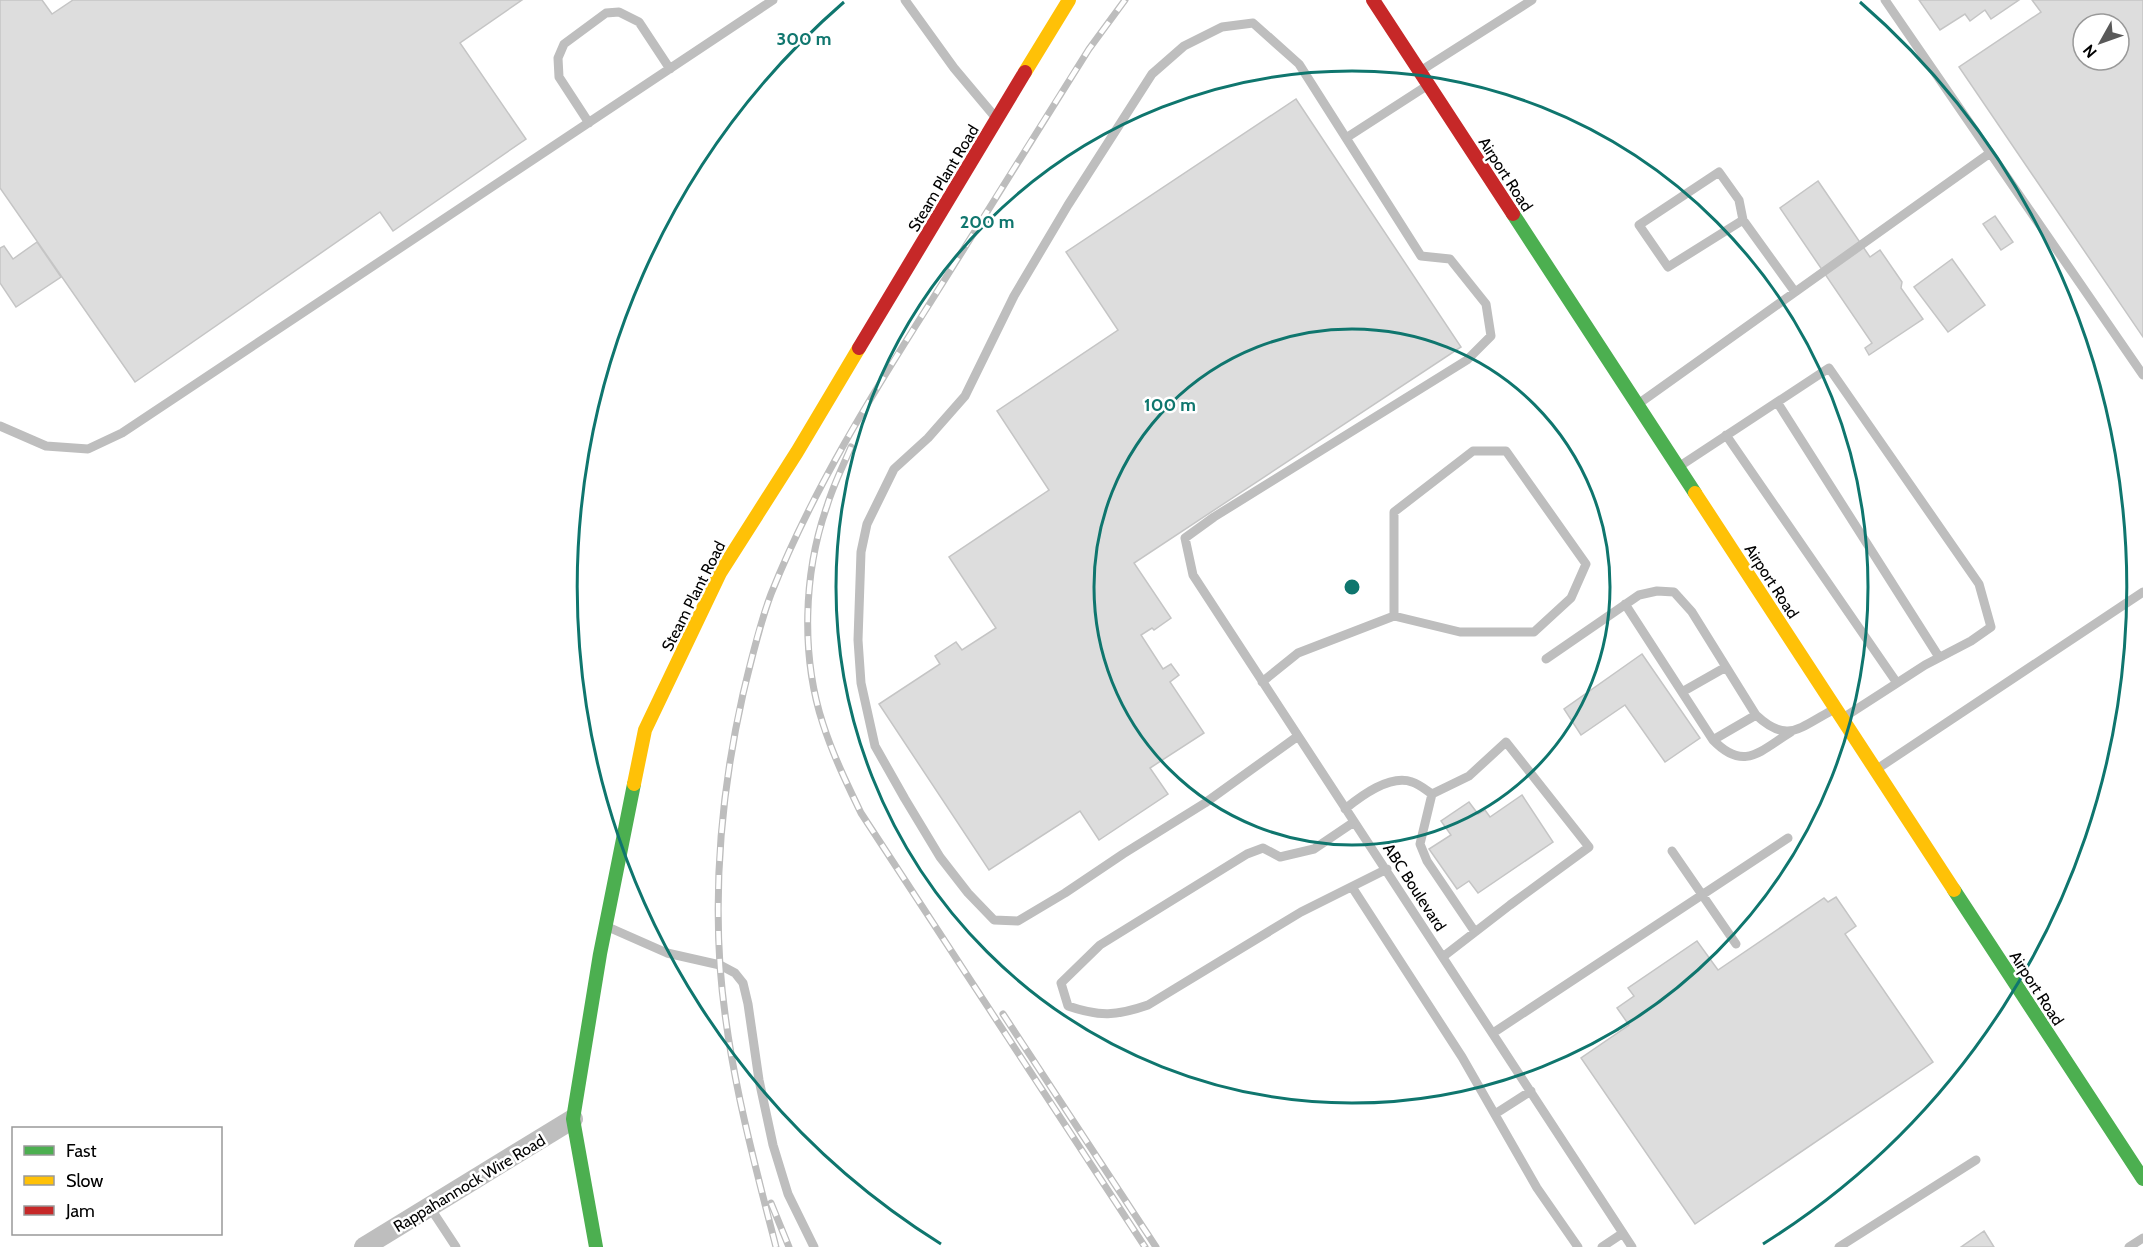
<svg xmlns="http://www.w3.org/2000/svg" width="2143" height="1247" viewBox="0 0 2143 1247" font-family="Cabin,sans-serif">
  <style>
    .building { fill: #ddd; stroke: #c5c5c5; stroke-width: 1.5; fill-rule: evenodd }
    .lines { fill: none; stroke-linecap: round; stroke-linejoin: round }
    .lane { stroke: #bebebe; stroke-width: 9 }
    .street { stroke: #bebebe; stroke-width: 20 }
    .fast { stroke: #4caf50; stroke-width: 14 }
    .slow { stroke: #ffc107; stroke-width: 14 }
    .jam { stroke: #c62828; stroke-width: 14 }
    .rail-casing { stroke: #bdbdbd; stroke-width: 7 }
    .rail { stroke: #fff; stroke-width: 4.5; stroke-dasharray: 14; stroke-linecap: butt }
    .ring { fill: none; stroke: #0f766e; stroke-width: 3 }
    .labels { text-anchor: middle; stroke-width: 5; stroke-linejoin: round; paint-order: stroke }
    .street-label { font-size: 16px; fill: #000; stroke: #fff }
    .centre { fill: #0f766e; stroke: #fff; stroke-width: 3 }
    .ring-label { font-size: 18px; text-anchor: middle; font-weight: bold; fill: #0f766e; stroke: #fff; stroke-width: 5; stroke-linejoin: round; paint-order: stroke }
  </style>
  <rect width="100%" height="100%" fill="#fff"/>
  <path class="building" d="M0,0H42L52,14L73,0H522L460,43L526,139L393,231L380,212L135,382L0,188Z
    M1919,0H2019L1991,19L1985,10L1970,21L1965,14L1940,30Z
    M2032,0H2143V337L1959,67L2041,12ZM2083,24H2119V60H2083Z
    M1296,99L1461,347L1134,563L1171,618L1154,630L1152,628L1141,635L1163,669L1171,664L1179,675L1170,682L1204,733L1150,768L1168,794L1099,840L1080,811L989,870L879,704L940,664L935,656L956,642L962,650L996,628L949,557L1049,490L997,411L1118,330L1066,252Z
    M1818,181L1870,257L1880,250L1902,282L1901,288L1923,319L1869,355L1865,348L1872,343L1780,208Z
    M1995,216L2013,242L2001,250L1983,224Z
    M37,242L61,277L16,307L0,283V248L4,246L13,259Z
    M1952,259L1985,305L1948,332L1914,287Z
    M1642,654L1700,738L1665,762L1625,705L1581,735L1564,709Z
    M1522,795L1553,842L1478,893L1469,881L1457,889L1429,849L1451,835L1441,821L1469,802L1478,814L1485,810L1490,817Z
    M1836,897L1856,926L1845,934L1933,1062L1695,1224L1581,1058L1629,1025L1617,1008L1634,996L1628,988L1697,941L1718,970L1824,898L1828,902Z
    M1984,1231L1994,1247H1961Z"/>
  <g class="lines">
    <path class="lane" d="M905,0L954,68L996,118
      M1885,0L2143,375
      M1425,68L1532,0
      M589,123L559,77L558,58L564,44L606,13L619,12L639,22L670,69
      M1346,138L1425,87
      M1743,220L1739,200L1719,172L1639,225L1668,267L1743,220L1795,292
      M1641,402L1990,153
      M1777,402L1939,657
      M0,426L46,446L88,449L122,433L773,0
      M1726,435L1897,683
      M1683,464L1829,368L1979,584L1991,627L1971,641L1925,665L1846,716
      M1625,604L1713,740C1744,772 1760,751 1791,732
      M1546,659L1639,595L1657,591L1674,592L1692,612L1756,715C1787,744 1799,728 1831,711
      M1262,682L1298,653L1394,616L1460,632H1534L1571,598L1586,564L1506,451H1473L1394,512V616
      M1682,692L1726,667
      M1298,736L1205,803L1123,854L1065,893L1018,921L994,920L968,893L940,857L905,799L875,746L861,683L858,640L861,552L867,524L894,469L928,438L965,396L1014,296L1068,205L1152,74L1184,46L1222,27L1253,23L1299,64L1421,256L1450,259L1486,304L1491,336L1467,360L1214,517L1185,538L1193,575L1632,1247
      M1713,740L1756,715
      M1880,767L2143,592
      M1432,794L1420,844L1427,861L1475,932
      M1345,809C1361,796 1390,774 1412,782C1419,784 1426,790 1432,794L1469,776L1506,742L1589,847L1510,905L1444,956
      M1354,822L1314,849L1280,857L1263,848L1247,854L1100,945L1061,983L1068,1006C1100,1017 1116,1016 1148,1005L1301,912L1387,869
      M1672,851L1736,944
      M1352,887L1462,1057L1537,1188L1578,1247
      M608,927L667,953L720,965L735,973L743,983L748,1004L759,1080L773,1145L788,1194L814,1247
      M1493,1033L1788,838
      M1495,1114L1531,1091
      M429,1206L456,1247
      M1602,1247L1623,1233
      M1839,1247L1976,1160
      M2129,1247L2143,1238"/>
    <path class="street" d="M364,1247L573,1119"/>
    <path class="fast" d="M1513,214L1695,493
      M1954,890L2143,1179
      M596,1247L573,1119L600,954L634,784"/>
    <path class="slow" d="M1025,72L1069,0
      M1695,493L1954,890
      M634,784L645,730L720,573L797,452L859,348"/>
    <path class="jam" d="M1373,0L1513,214
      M859,348L1025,72"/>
    <g class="rail-casing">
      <path id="rail" d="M851,447C843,466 833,486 827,506C803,574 801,657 823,724C833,755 847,784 861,813L1145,1247
        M1003,1014L1156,1247
        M771,1203L789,1247
        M776,1247C752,1154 727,1062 720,966C714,875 723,783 743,694C751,661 759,626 771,594C812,491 871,396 930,303C983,218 1036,133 1089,49L1125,0"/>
    </g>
    <use href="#rail" class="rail"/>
  </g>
  <g class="ring">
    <circle cx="1352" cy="587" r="258"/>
    <circle cx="1352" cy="587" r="516"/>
    <path d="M941 1244A775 775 0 0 1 844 2M1860 2A775 775 0 0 1 1763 1244"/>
  </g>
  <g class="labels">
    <g class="street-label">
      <text transform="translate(1506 174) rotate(57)" y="6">Airport Road</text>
      <text transform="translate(943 178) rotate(-59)" y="6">Steam Plant Road</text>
      <text transform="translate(1772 581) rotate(57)" y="6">Airport Road</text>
      <text transform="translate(693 596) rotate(-63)" y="6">Steam Plant Road</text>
      <text transform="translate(1415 887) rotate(57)" y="6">ABC Boulevard</text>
      <text transform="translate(2037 988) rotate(57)" y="6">Airport Road</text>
      <text transform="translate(469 1183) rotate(-31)" y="6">Rappahannock Wire Road</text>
    </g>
  </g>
  <circle cx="1352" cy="587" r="9" class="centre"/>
  <g class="ring-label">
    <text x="804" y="45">300 m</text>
    <text x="987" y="228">200 m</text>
    <text x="1170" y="411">100 m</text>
  </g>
  <rect x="12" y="1127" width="210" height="108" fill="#ffffff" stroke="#999999" stroke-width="1.5"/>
  <rect x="24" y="1146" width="30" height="9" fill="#4caf50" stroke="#999999" stroke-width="1.5"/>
  <text x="66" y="1157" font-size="18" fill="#000000">Fast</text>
  <rect x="24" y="1176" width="30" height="9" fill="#ffc107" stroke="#999999" stroke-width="1.5"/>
  <text x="66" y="1187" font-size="18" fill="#000000">Slow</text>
  <rect x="24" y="1206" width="30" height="9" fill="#c62828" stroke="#999999" stroke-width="1.5"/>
  <text x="66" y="1217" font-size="18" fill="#000000">Jam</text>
  <g transform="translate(2101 42) rotate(230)"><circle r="28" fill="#ffffff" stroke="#999999" stroke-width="1.5"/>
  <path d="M0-4.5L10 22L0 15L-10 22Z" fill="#595959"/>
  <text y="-9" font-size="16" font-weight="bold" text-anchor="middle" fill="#000000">N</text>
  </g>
</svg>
